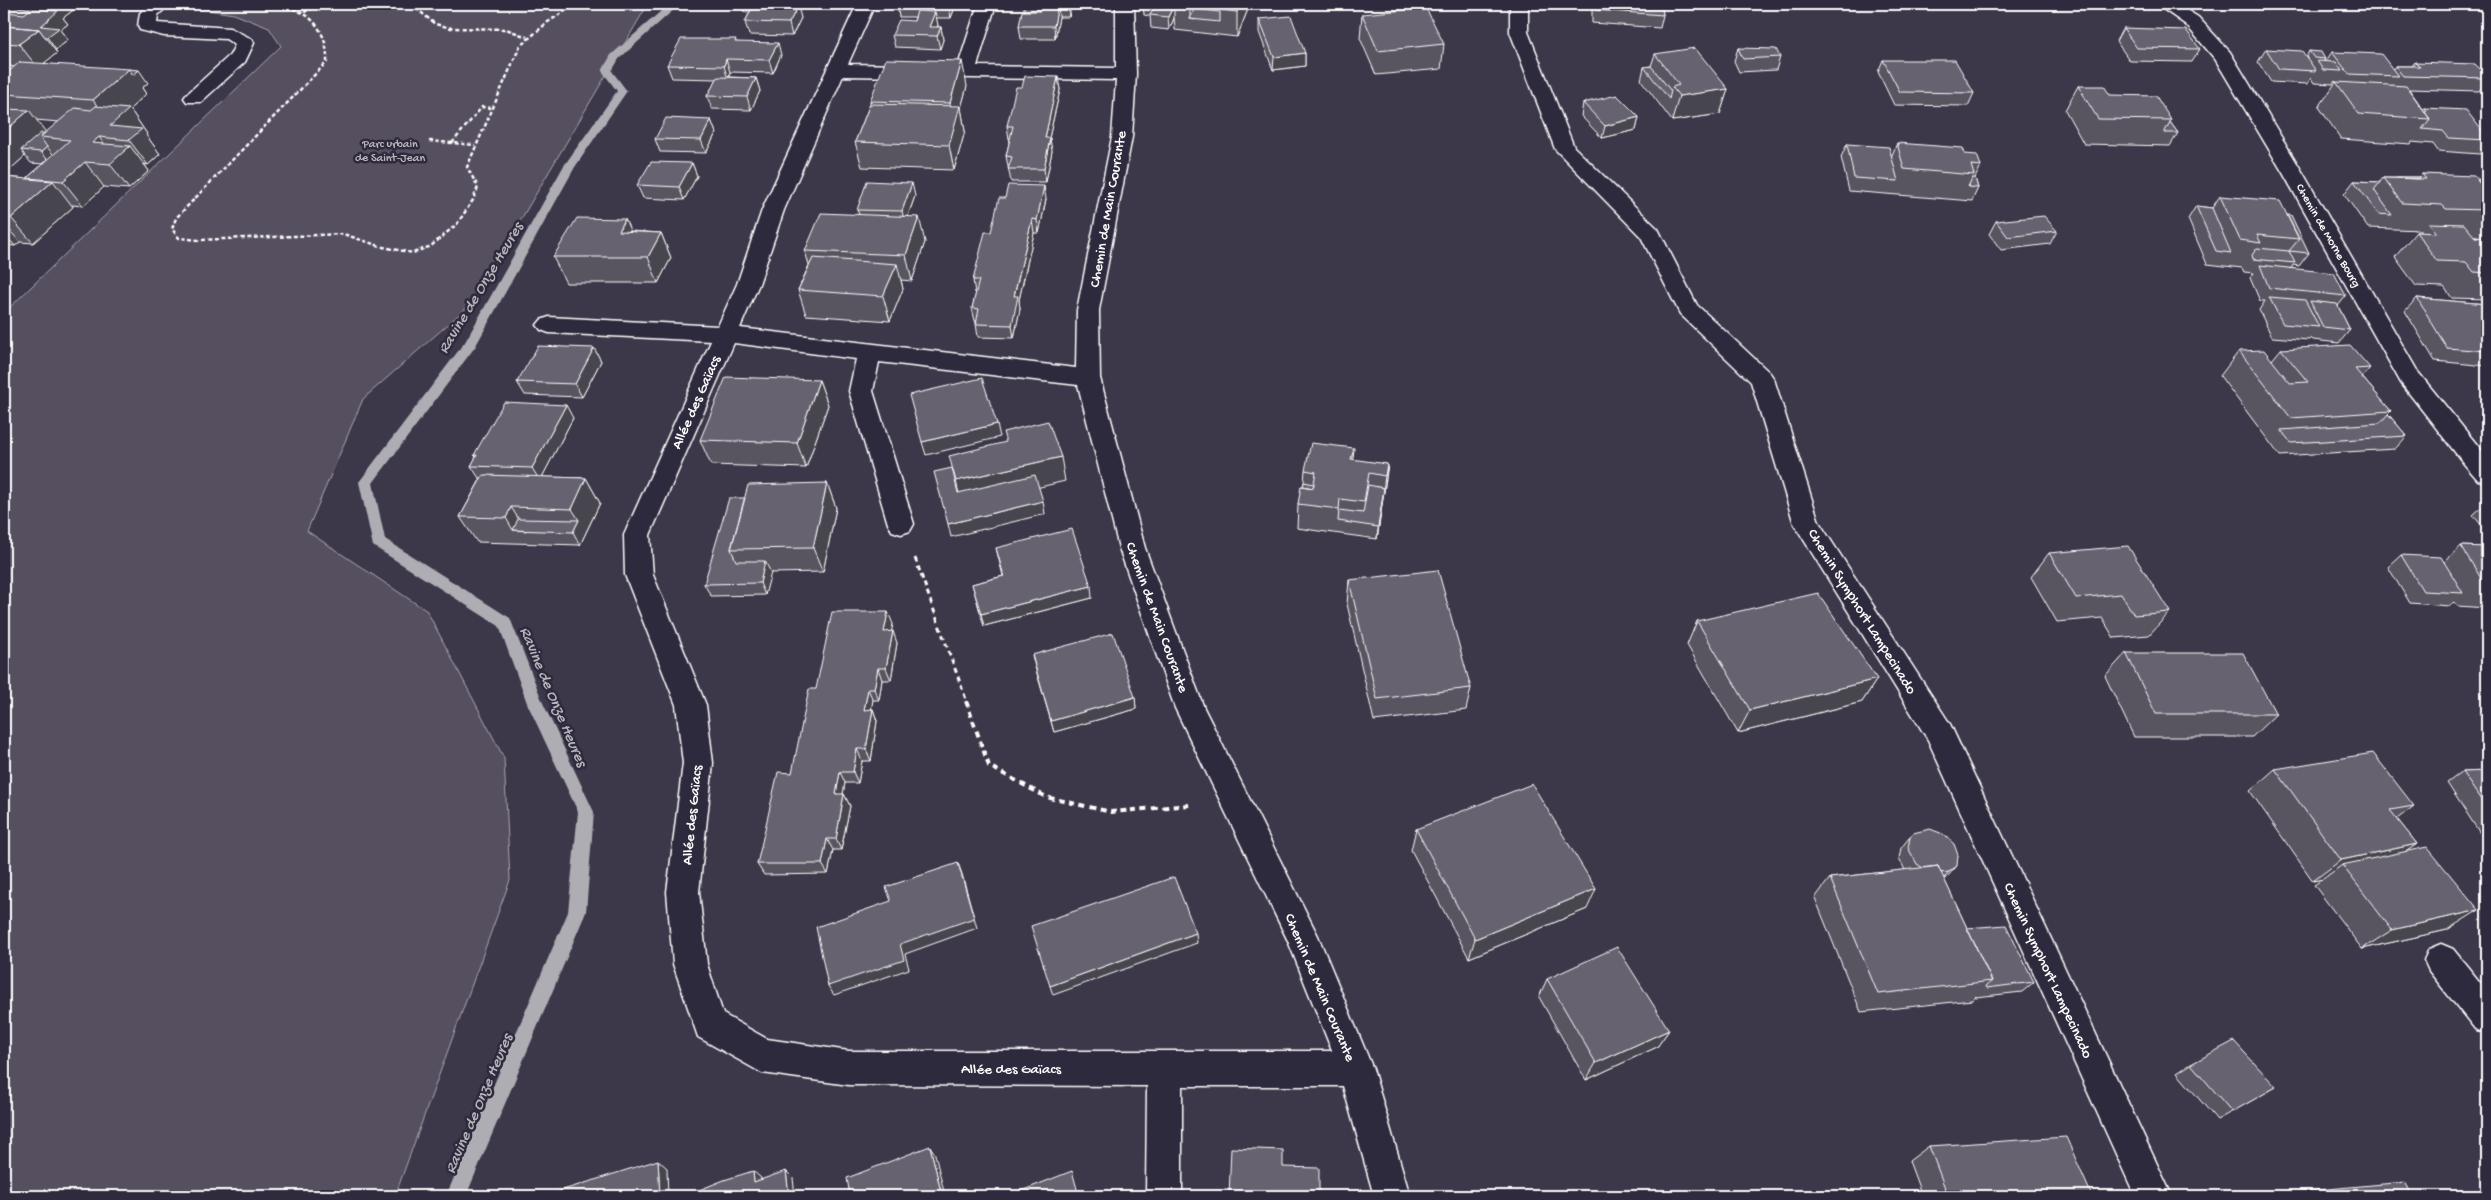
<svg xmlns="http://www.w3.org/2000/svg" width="2491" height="1200" viewBox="0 0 2491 1200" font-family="'Gochi Hand',sans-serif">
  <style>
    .green { fill: #555060; stroke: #aaa8b0 }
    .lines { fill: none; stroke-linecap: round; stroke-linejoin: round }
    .stream { fill: #afadb4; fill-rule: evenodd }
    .minor-casing { stroke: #fff; stroke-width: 3 }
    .path-far2 { stroke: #fff; stroke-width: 2.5; stroke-dasharray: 4 2.5; stroke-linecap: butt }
    .path-far1 { stroke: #fff; stroke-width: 3; stroke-dasharray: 5 4; stroke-linecap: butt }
    .path { stroke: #fff; stroke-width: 4; stroke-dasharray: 6 4.5; stroke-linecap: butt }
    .minor { fill: #2f2a3d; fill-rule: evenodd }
    .wall { fill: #585460; stroke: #fff; fill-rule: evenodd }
    .shaded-wall { fill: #47454e; stroke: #fff }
    .building { fill: #666270; stroke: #fff }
    .labels { text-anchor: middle; stroke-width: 5; stroke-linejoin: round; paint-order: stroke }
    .far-park-label { font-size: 12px; fill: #bbb9bf; stroke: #2f2a3d }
    .far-street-label { font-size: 12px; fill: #fff; stroke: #2f2a3d }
    .street-label { font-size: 15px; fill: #fff; stroke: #2f2a3d }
    .water-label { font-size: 16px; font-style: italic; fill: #b5b4ba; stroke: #2f2a3d }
  </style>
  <rect width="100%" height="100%" fill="#3c3749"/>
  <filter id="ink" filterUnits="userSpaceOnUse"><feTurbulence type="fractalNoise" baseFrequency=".02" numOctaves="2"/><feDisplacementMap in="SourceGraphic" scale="10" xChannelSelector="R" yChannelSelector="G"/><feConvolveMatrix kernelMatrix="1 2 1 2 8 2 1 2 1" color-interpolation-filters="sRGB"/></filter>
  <g filter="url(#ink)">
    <path class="green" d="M176,4H648L471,304L363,399L307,531L427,611L504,758L510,880L395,1196H4V313L281,46L269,28L234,14L174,5Z"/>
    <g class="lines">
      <path class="stream" d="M669,4H680L619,59L612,71L627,91L575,167L475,347L373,483L385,539L510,618L543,703L594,812L586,912L466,1196H446L568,912L578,812L527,703L499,626L373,546L359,482L465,342L563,167L617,91L602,71L611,55Z"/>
      <g class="minor-casing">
        <path id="minor" d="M150,4H170L158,15L157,23L230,28L252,39L254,43L245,62L201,102H187L184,98L187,94L230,55L235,45L226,39L164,36L140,30L138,26L140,13Z
          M857,4H875L848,64L958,66L978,4H996L977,66L1116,68V4H1134L1136,74L1132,137L1099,310L1100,378L1145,548L1204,708L1318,936L1373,1069L1410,1196H1374L1343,1086H1182V1196H1146L1147,1086L849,1085L762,1073L698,1037L673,964L667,892L683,763L676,705L625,575L624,535L711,341L549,333L541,330L537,325L541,320L549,317L718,326L737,284L762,210ZM843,76L1116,80L1112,137L1077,310L1076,368L740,328L759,284L784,210ZM734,343L856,359L849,391L888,524L892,531L901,534L910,531L914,524L873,391L879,362L1078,385L1119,548L1175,708L1288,941L1332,1051H849L767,1039L723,1014L707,964L699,892L713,763L706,705L653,575L650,535Z
          M1510,4H1528V32L1574,147L1658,229L1697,305L1770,373L1774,379L1819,522L1950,724L2172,1196H2135L1928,740L1794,524L1751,382L1680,314L1641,237L1555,149L1510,32Z
          M2156,4H2177L2198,17L2230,52L2303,173L2418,372L2487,457V482L2478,480L2465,465L2401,383L2283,173L2215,59L2186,25Z
          M2441,944L2453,949L2487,991V1034L2475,1029L2429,971L2424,960L2429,949Z"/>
      </g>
      <path class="path-far2" d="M274,4C307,8 328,27 327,62L176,218L172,229L179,238L199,240L343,234L383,247L413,253L431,246L457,224L473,200L478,187L467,167L520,46L548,22L576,4
        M411,4L435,24L451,28L506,29L527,37
        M304,12L323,4
        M429,141L475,145
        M452,143L482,107L492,108"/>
      <path class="path-far1" d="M915,558L967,702"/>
      <path class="path" d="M966,701L989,766L1046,797L1111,812L1190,805"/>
      <use href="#minor" class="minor"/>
    </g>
    <path class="wall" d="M4,4H81L63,18L68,24L60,30L68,40L56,50H55L57,53L44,63L148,83L142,88L146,94L130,109L147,134L146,135L160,154L148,165L144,164L149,171L129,189L104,187L83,206L72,205L73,207L33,243L20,242L15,246L4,245V177L28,179L27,178L43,164L31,163L25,156L4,175ZM10,66L14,67L9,71L7,69ZM36,120L59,122L46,133Z
      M741,4H797L796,6L801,18L792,36L749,35L745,22L750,12H744Z
      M897,4H956L951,18H936L938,25L937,27H941L943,40L940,49L895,47L892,35L914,21L915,17H899Z
      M1024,4H1071L1069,17H1059L1055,39H1021L1019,26L1024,11Z
      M1143,4H1250L1237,37L1175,30L1174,18L1169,30L1151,28L1150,16L1144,15Z
      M1592,4H1663L1662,7L1663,15L1660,28L1592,23Z
      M2391,4H2442L2439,9L2394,7Z
      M1362,14L1444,44L1441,69L1376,75L1360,38Z
      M1259,19L1305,53V66L1273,70L1259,32Z
      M2123,28L2200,49L2192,62L2130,61L2116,41Z
      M737,42L781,55L773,73L730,72L729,77L756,78L760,91L751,110L712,109L707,96L717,79L672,78L667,65Z
      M1738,48L1780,57L1776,70L1739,72L1734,61Z
      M2266,49L2306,57L2309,51L2325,59L2324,61H2326L2332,52L2393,69L2395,66H2412L2415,62L2487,76V80L2479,91L2409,89L2423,109L2425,108L2487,137V144L2480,154L2438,151L2433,144L2412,142L2411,144L2341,139L2319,107L2336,82L2335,81L2333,84L2314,83L2311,78L2307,84L2271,82L2258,62Z
      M1655,54L1728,89L1720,114L1672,121L1641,80L1644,67L1651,66Z
      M1883,60L1974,93L1968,106L1894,105L1878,72Z
      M1058,77L1060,90L1049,138L1052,151L1046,182H1011L1006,156L1010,139H1009L1007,126L1022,87Z
      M967,86L961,108L965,131L954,170L862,167L855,142L870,104V101Z
      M2078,86L2110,95L2171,120L2170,122L2178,133L2170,146L2084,144L2065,110Z
      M1583,103L1639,117L1636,130L1602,138L1581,116Z
      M711,120L716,133L706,153L660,152L655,139Z
      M1897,143L1965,154L1981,166L1975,178L1978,188L1972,201L1849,191L1841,157L1847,144L1892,155Z
      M692,163L697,176L684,200L643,198L637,185Z
      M2422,174L2487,180V237L2474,236L2487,237V299L2452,298L2444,287L2416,286L2395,257L2416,232H2421L2422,231V230L2368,228L2344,194L2354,181L2380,182L2383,178H2396L2398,177H2419Z
      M915,196L908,216L925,242L912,281L901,280L903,289L890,321L806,315L798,290L809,265L805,251L859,214L857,210Z
      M2220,196L2287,215L2309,253L2299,266L2293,265L2291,269L2346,296L2338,306L2350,330L2339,343L2313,340L2311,338L2309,340L2272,337L2259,310L2265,301H2260L2250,278L2254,273L2244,272L2242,268L2207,264L2188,219L2196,206L2212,208Z
      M1046,199L1039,233H1034L1019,300L1020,309L1014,338L978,337L976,324V322L975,321L972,308L976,293H975L973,280L991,232Z
      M1996,221L2057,231L2050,244L2001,250L1989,234Z
      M631,231L661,233L671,258L658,283H566L553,257Z
      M2417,298L2487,304V366L2435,361L2405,311Z
      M594,348L601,361L582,397L525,395L517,382Z
      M2281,349L2370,368L2362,377L2391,411L2388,414L2407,436L2395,449L2280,456L2220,376L2239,351L2272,360Z
      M819,380L828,405L806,468L711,465L700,440Z
      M573,418L542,477L586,478L600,503L580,545L477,542L460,517L481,478H479L471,466L476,457L474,455Z
      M1354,448L1353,460L1387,464L1386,478L1377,539L1297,528L1298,504L1304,482L1305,470Z
      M827,483L836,508L823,572L770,573L765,595L711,596L704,584L745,498Z
      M2487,502V532L2473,515Z
      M2461,546L2487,547V608L2457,606L2454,602L2449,606L2410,603L2388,567L2401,555L2444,562Z
      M996,548L1092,598L984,626L972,584L1003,576Z
      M2049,553L2170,612L2149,635L2114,638L2102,618L2057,622L2031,577Z
      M1349,580L1471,688L1466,710L1374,721L1347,604Z
      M1697,621L1877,679L1862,702L1738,733L1687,645Z
      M893,624L891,631L897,643L891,680H882L879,700H873L871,709H873L877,721L871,761H862L858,783H845L843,794H844L850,806L841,850H833L828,874L764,875L757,864L792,773L816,689Z
      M2126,653L2276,714L2252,737H2134L2105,676Z
      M1032,655L1135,697L1136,709L1054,732L1035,667Z
      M2487,707V725L2479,713Z
      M2275,769L2414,806L2397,819L2417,844L2406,851L2447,930L2362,949L2314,885L2323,879L2313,881L2250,791Z
      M2487,771V844L2447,783L2462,772Z
      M1416,829L1587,909L1469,958L1411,850Z
      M1913,833L1958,855L1948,876L1944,879L1967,928L2034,982L2022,992L1976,997V996L1972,1000L1861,1012L1815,898L1830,878L1905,870L1899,858L1901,848Z
      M1547,979L1669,1030L1657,1047L1586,1080L1539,997Z
      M2191,1064L2276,1087L2217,1120L2177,1073Z
      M1929,1146L2092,1196H1922L1909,1161Z
      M2295,1192L2413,1196H2286Z"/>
    <path class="shaded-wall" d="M56,4H81L63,18L68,24L60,30L68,40L56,50L47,37L41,26L47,10Z
      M790,4H797L792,14Z
      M950,4H956L951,18L949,5Z
      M1058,4L1059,17L1055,39L1054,26Z
      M1068,4H1071L1069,17Z
      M1191,4H1194L1195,20L1190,19V7Z
      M1240,4H1250L1237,37V12Z
      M1174,5V18L1169,30L1168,17Z
      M4,6L15,21L4,31Z
      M798,6L801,18L792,36L789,23Z
      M935,12L938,25L933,36L929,27Z
      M941,27L943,40L940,49L937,36Z
      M39,29L57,53L38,68L19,44Z
      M778,43L781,55L773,73L769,60Z
      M1305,53V66L1273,70L1274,57Z
      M4,59L10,66L7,69L18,84L4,94Z
      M726,59L730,72L728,79L724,66Z
      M962,61L967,86L961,108L965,131L954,170L949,145L954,126L950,103Z
      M129,69L133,75L139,70L148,83L142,88L146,94L130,109L147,134L146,135L160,154L148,165L129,140L110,126L111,125L93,100Z
      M1058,77L1060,90L1046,151L1045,138Z
      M756,78L760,91L751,110L747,97Z
      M1728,89L1720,114L1672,121L1679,96Z
      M29,110L48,135L40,137L21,150L25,156L4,175V132Z
      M1639,117L1636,130L1602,138L1605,126Z
      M711,120L716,133L706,153L701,140Z
      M99,137L115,159L130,146L149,171L129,189L110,164L92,143Z
      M1050,138L1052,151L1046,182L1044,169Z
      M47,147L58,160L52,165L41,152Z
      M85,162L104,187L83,206L63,181Z
      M692,163L697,176L684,200L679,187Z
      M53,181L73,207L33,243L11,218Z
      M912,183L915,196L905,224L902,211Z
      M1044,186L1046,199L1039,233L1037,220Z
      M919,217L925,242L912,281L906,255Z
      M625,219L636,244L619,231Z
      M1032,219L1034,233L1019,300L1020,309L1014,338L1012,325L1014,296Z
      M4,224L20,242L15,246L4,233Z
      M661,233L671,258L658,283L648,257Z
      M897,264L903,289L890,321L883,296Z
      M594,348L601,361L582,397L575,384Z
      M819,380L828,405L806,468L797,443Z
      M566,405L573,418L540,481L532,468Z
      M997,424L1000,437L926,455L922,442Z
      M1061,457L1065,481L962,506L956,481Z
      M1388,465L1386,478L1377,539L1385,476Z
      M586,478L600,503L580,545L573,532L579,520L572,509Z
      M827,483L836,508L823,572L813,548Z
      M1043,501L1045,514L951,537L948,524Z
      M511,507L526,531L513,530L506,518Z
      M765,561L771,573L765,595L760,583Z
      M1091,586L1092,598L984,626L981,614Z
      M888,612L893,624L889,644L884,632Z
      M893,631L897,643L891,680L886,668Z
      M878,668L882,680L879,700L874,689Z
      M1877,679L1862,702L1738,733L1750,710Z
      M868,689L873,700L869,722L864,710Z
      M1135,697L1136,709L1054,732L1051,721Z
      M873,709L877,721L871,761L866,749Z
      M857,749L862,761L858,783L853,772Z
      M840,772L845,783L841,805L836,794Z
      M844,794L850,806L841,850L836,839Z
      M827,839L833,850L828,874L822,864Z
      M2417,844L2387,865H2342L2323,879L2313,881L2341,860Z
      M958,863L962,874L977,928L905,954L909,969L834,995L828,986Z
      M1957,866L1948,876L1940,883L1949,872Z
      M1596,889L1587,909L1469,958L1475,939Z
      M2479,910L2447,930L2362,949L2392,930Z
      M1196,933L1197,943L1053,995L1050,986Z
      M1669,1030L1657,1047L1586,1080L1596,1063Z
      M930,1146L935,1154L945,1196H942Z
      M658,1160L667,1168L668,1196H660Z
      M753,1171L761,1178L762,1189L754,1182Z
      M786,1171L793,1178L795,1196H789Z"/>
    <path class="building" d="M4,4H56L47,10L58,11L41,26L59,28L47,37H45L39,29L4,26V14L6,12L24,14L31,9L4,5Z
      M754,4L798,6L789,23L745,22Z
      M897,4H950L949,5Z
      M1024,4H1068H1058L1054,26H1019L1022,11H1040L1042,4Z
      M1156,4H1155H1174L1168,17L1150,15Z
      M1174,4H1191L1190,7L1174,5Z
      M1223,4H1240L1237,12L1220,10Z
      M1595,4H1618L1662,7L1663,15L1595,10Z
      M1426,8L1444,44L1378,51L1362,14Z
      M1194,9L1220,12V22L1190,19Z
      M917,11L935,12L929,27H941L937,36L892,35L899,20L914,21Z
      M1291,16L1305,53L1274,57L1259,19Z
      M4,26L39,29L19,44L4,43Z
      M2123,28L2186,30L2200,49L2137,48Z
      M681,39H736L735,42L778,43L769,60L726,59L724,66L667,65Z
      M1695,48L1728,89L1679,96L1672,87L1679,85L1655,54Z
      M1738,48L1776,49L1780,57L1743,59Z
      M2266,49L2302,51L2316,71L2279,69Z
      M2309,51L2321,52L2325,59L2314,58Z
      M2332,52L2381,54L2398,76L2349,74Z
      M886,59L962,61L950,103L870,101Z
      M1883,60H1955L1974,93L1900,92Z
      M2317,61L2336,62L2342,71L2323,70Z
      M20,62L129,69L93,100L4,94V75Z
      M2415,62L2475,64L2487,76V78L2403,76L2395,66H2420Z
      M1651,66L1671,91L1669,99L1644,67Z
      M129,69L139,70L133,75Z
      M1025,76L1058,77L1045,138H1050L1044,169H1008L1012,157L1006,156L1013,126H1007L1016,87H1022Z
      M718,77L756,78L747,97L707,96Z
      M2336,82L2406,86L2430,119L2359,114Z
      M2078,86H2104L2110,95L2156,96L2171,120L2098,119Z
      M1617,95L1639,117L1605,126L1583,103Z
      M870,104L960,106L949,145L855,142Z
      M96,106L129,109L110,126L142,129L129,140L99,137L92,143L130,146L110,164L85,162L63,181L27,178L70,140L40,137L75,108L91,110Z
      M2425,108L2466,110L2487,137V140L2449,138L2443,131L2422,129L2430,119L2424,111H2427Z
      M4,109L29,110L4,132Z
      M666,118L711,120L701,140L655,139Z
      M2170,122L2178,133H2164Z
      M41,133H45L40,137L47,147L41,152L21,150Z
      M1897,143L1963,148L1965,154L1977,155L1981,166L1971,165L1974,175L1904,169Z
      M1847,144L1889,147L1898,181L1854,178Z
      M651,162L692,163L679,187L637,185Z
      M2422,174L2474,176L2487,192V210L2446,209L2442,205L2402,203L2383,178L2426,179Z
      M4,177L53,181L11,218L4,217Z
      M2398,177H2419L2418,179L2399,178Z
      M1972,178H1975L1978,188L1968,187Z
      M2477,180H2487V192Z
      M867,181L912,183L902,211L857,210Z
      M2354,181L2380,182L2374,190L2392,215L2378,214Z
      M1008,185L1044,186L1037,220L1032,219L1014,296H1018L1012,325L976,324L979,309L972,308L979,280H973L985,232H991L999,198H1005Z
      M2220,196L2280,201L2299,239L2257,235L2261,243L2240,240Z
      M2196,206L2212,208L2231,253L2216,251Z
      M821,213L919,217L906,255L805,251Z
      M2287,215H2291L2309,253L2289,251L2299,239Z
      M2044,216L2057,231L2008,237L1996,221Z
      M577,218L625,219L619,231L661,233L648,257H553Z
      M2429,223L2464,224L2475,237H2487V273L2474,272L2466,262L2437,261L2416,232L2437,233Z
      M2257,248L2289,251L2295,263L2253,259L2252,255Z
      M813,258L897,264L883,296L798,290Z
      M2260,265L2334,273L2346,296L2269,288Z
      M2269,297L2305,300L2319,327L2283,324Z
      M2417,298L2487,304V351L2447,348Z
      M2310,301L2337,304L2350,330L2323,327Z
      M2350,345L2370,368L2355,369L2391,411L2291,418L2239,351L2264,350L2290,383L2308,382L2281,349Z
      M538,346L594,348L575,384L517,382Z
      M726,377L819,380L797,443L700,440Z
      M982,378L997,424L922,442L909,395Z
      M504,402L566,405L532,468L471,466L477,455H474Z
      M2388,414L2407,436L2291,443L2281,430L2380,423Z
      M1048,421L1061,457L956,481L949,456L1006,442L1003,432Z
      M1311,443L1354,448L1351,459L1387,464L1385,476L1369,473L1364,502L1340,499L1339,509L1298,504L1301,486L1313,488L1316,472L1305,470Z
      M952,468L958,493L1035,475L1043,501L948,524L934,472Z
      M483,475L586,478L572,509L511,507L506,518L460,517Z
      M1304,482L1314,484L1313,488L1303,486Z
      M827,483L813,548L731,549L748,485Z
      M1368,485L1384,488L1378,527L1338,521L1339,510L1363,513Z
      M729,498H745L731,549L736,561H765L760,583L704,584Z
      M518,519L579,520L573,532L513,530Z
      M1072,529L1091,586L981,614L972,584L1004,576L996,548Z
      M2128,546L2170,612L2134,615L2121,594L2076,598L2049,553Z
      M2461,546L2487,547V583H2484Z
      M2401,555L2441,557L2463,593L2423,591Z
      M1438,570L1471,688L1377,699L1349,580Z
      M1818,593L1877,679L1750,710L1697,621Z
      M832,612H888L884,632L893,631L886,668H878L874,689H868L864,710L873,709L866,749H857L853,772H840L836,794H844L836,839H827L822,864H757L778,772L792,773L809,689H816Z
      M1113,633L1135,697L1051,721L1032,655Z
      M2126,653H2243L2276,714H2156Z
      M2373,753L2414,806L2390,810L2417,844L2341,860L2275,769Z
      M2487,771V795L2481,800L2462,772Z
      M1532,784L1596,889L1475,939L1416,829Z
      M1930,829L1943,834L1954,844L1958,855L1957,866L1949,872L1941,873L1938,866L1923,868L1917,864L1908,848L1910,837L1913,833Z
      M2427,847L2479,910L2392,930L2342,865Z
      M958,863L974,918L900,944L904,960L828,986L816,927L891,901L886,887Z
      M1938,866L1992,981L1878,994L1830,878Z
      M1174,877L1196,933L1050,986L1031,926Z
      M2006,925L2034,982L1987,988L1986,986L1992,981L1967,928Z
      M1617,947L1669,1030L1596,1063L1547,979Z
      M2234,1041L2276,1087L2232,1112L2191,1064Z
      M2066,1137L2092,1196H1948L1929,1146Z
      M930,1146L942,1196H850L847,1178Z
      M1231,1148L1283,1150V1167L1319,1168V1196H1229Z
      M658,1160L660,1196H544Z
      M753,1171L754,1182L786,1171L789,1196H694V1192L724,1180Z
      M1072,1171L1079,1196H1008Z
      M2405,1182L2413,1196H2297L2295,1192Z"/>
  </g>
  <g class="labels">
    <g class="far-park-label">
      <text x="390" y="147">Parc urbain<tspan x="390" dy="14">de Saint-Jean</tspan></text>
    </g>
    <g class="far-street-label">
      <text transform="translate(2329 235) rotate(60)" y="4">Chemin de Morne Bourg</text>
    </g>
    <g class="street-label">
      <text transform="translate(1107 209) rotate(-80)" y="5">Chemin de Main Courante</text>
      <text transform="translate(695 402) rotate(-66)" y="5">Allée des Gaïacs</text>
      <text transform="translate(1863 611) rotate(58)" y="5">Chemin Symphort Lampecinado</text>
      <text transform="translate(1158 617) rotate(70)" y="5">Chemin de Main Courante</text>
      <text transform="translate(691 815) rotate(-84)" y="5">Allée des Gaïacs</text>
      <text transform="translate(2049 970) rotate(65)" y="5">Chemin Symphort Lampecinado</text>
      <text transform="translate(1321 987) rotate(67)" y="5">Chemin de Main Courante</text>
      <text x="1011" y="1073">Allée des Gaïacs</text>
    </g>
    <g class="water-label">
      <text transform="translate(479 287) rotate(-59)" y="6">Ravine de Onze Heures</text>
      <text transform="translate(555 696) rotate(67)" y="6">Ravine de Onze Heures</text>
      <text transform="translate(477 1103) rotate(-67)" y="6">Ravine de Onze Heures</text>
    </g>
  </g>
  <rect width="2491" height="1200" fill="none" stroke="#2f2a3d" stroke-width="20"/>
  <rect x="10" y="10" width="2471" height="1180" fill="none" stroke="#fff" stroke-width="2" filter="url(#ink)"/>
</svg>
